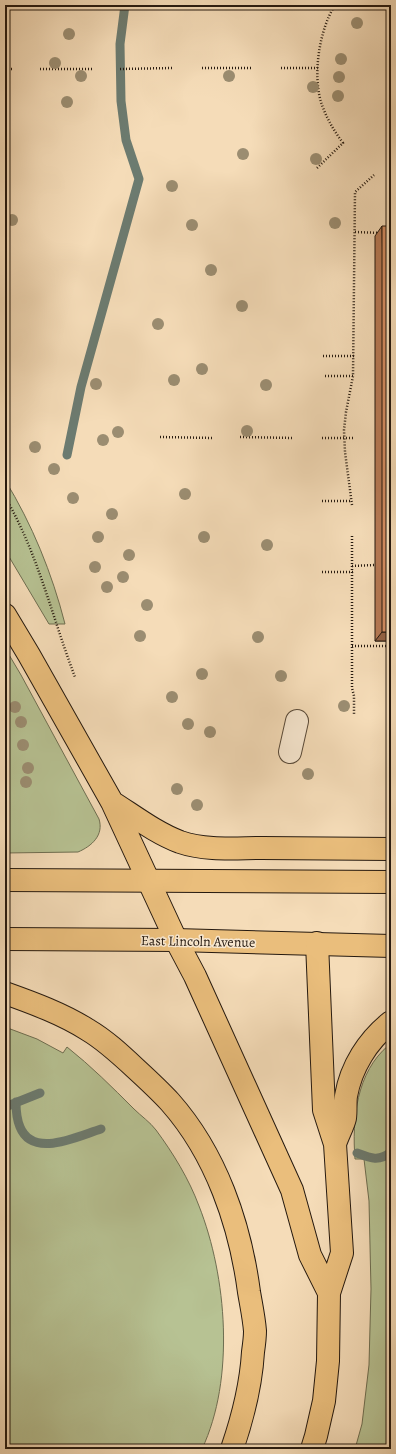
<svg xmlns="http://www.w3.org/2000/svg" width="396" height="1454" viewBox="0 0 396 1454" font-family="Alegreya,serif">
  <style>
    .green { fill: #b7c293; stroke: #6e6e51 }
    .lines { fill: none; stroke-linecap: round; stroke-linejoin: round }
    .stream { stroke: #6c7b70; stroke-width: 9 }
    .minor-casing { stroke: #594a39; stroke-width: 24 }
    .major-casing { stroke: #25190f; stroke-width: 24 }
    .highway-casing { stroke: #25190f; stroke-width: 24 }
    .path { stroke: #25190f; stroke-width: 2.5; stroke-dasharray: 1 2; stroke-linecap: butt }
    .minor { stroke: #f8e8d1; stroke-width: 22 }
    .major { stroke: #eabe7c; stroke-width: 22 }
    .highway { stroke: #eabe7c; stroke-width: 22 }
    .tree { fill: #9b8d71 }
    .wall { fill: #b77a55; stroke: #25190f }
    .shaded-wall { fill: #956345; stroke: #25190f }
    .building { fill: #d58e63; stroke: #25190f }
    .labels { text-anchor: middle; stroke-width: 3; stroke-linejoin: round; paint-order: stroke }
    .street-label { font-size: 14px; fill: #25190f; stroke: #f8e8d1 }
  </style>
  <rect width="100%" height="100%" fill="#f5dcb8"/>
  <filter id="stains"><feTurbulence type="fractalNoise" baseFrequency=".005" numOctaves="4"/><feColorMatrix values="0 0 0 0 .2 0 0 0 0 .09 0 0 0 0 .02 0 0 0 .5 -.17"/></filter>
  <radialGradient id="worn" r=".72"><stop offset=".6" stop-color="#630" stop-opacity="0"/><stop offset="1" stop-color="#630" stop-opacity=".3"/></radialGradient>
  <path class="green" d="M5,480C32,524 52,573 65,624H49L5,550Z
    M5,648L21,675L99,819C104,835 92,846 78,852L5,853Z
    M5,1027L37,1039L63,1053L67,1047C91,1066 112,1087 134,1109C141,1116 150,1122 156,1130C173,1153 189,1179 199,1206C227,1277 235,1379 202,1449H5Z
    M389,1045H391V1449H355L362,1424L369,1365L371,1289L369,1201L364,1159H355C352,1120 356,1072 389,1045Z"/>
  <g class="lines">
    <path class="stream" d="M67,455L81,387L139,179L126,140L121,101L120,44L125,5
      M16,1102C16,1110 17,1120 20,1127C33,1159 78,1136 101,1129
      M5,1107L40,1093
      M357,1153C370,1158 379,1162 391,1152"/>
    <g class="minor-casing">
      <path id="minor" d="M290,752L297,721"/>
    </g>
    <g class="major-casing">
      <path id="major" d="M5,880L391,882
        M5,939L176,940L391,946"/>
    </g>
    <g class="highway-casing">
      <path id="highway" d="M5,615L29,655L112,802L176,940L195,976L292,1190L310,1255L329,1293
        M112,802C134,816 156,833 180,842C206,851 236,848 262,848C305,848 348,849 391,849
        M5,993C33,1003 63,1014 88,1030C105,1040 120,1054 135,1068C147,1079 159,1090 170,1102C216,1154 240,1224 249,1292C251,1304 254,1318 255,1331C255,1338 254,1345 253,1352C251,1386 243,1417 232,1449
        M335,1144C338,1135 343,1126 345,1118C346,1111 345,1103 346,1096C351,1067 368,1040 391,1022
        M312,1449L316,1436L324,1401L328,1361L329,1293L342,1253L335,1144L324,1110L317,943"/>
    </g>
    <path class="path" d="M202,68H253
      M281,68H318
      M5,69H12
      M40,69H92
      M120,69L172,68
      M317,168L343,143C334,131 327,119 322,105C312,77 319,30 335,5
      M355,232L381,233
      M323,356H354
      M325,376H353
      M160,437L213,438
      M240,437L294,438
      M322,438H355
      M5,497C38,553 52,617 75,677
      M322,501H352
      M352,505L345,452L344,430L346,412L353,376L355,192L374,175
      M352,536V688L354,696V715
      M352,566L375,565
      M322,572H353
      M352,646H391"/>
    <use href="#minor" class="minor"/>
    <use href="#major" class="major"/>
    <use href="#highway" class="highway"/>
  </g>
  <g class="tree">
    <circle cx="357" cy="23" r="6"/>
    <circle cx="69" cy="34" r="6"/>
    <circle cx="341" cy="59" r="6"/>
    <circle cx="55" cy="63" r="6"/>
    <circle cx="81" cy="76" r="6"/>
    <circle cx="229" cy="76" r="6"/>
    <circle cx="339" cy="77" r="6"/>
    <circle cx="313" cy="87" r="6"/>
    <circle cx="338" cy="96" r="6"/>
    <circle cx="67" cy="102" r="6"/>
    <circle cx="243" cy="154" r="6"/>
    <circle cx="316" cy="159" r="6"/>
    <circle cx="172" cy="186" r="6"/>
    <circle cx="12" cy="220" r="6"/>
    <circle cx="335" cy="223" r="6"/>
    <circle cx="192" cy="225" r="6"/>
    <circle cx="211" cy="270" r="6"/>
    <circle cx="242" cy="306" r="6"/>
    <circle cx="158" cy="324" r="6"/>
    <circle cx="202" cy="369" r="6"/>
    <circle cx="174" cy="380" r="6"/>
    <circle cx="96" cy="384" r="6"/>
    <circle cx="266" cy="385" r="6"/>
    <circle cx="247" cy="431" r="6"/>
    <circle cx="118" cy="432" r="6"/>
    <circle cx="103" cy="440" r="6"/>
    <circle cx="35" cy="447" r="6"/>
    <circle cx="54" cy="469" r="6"/>
    <circle cx="185" cy="494" r="6"/>
    <circle cx="73" cy="498" r="6"/>
    <circle cx="112" cy="514" r="6"/>
    <circle cx="98" cy="537" r="6"/>
    <circle cx="204" cy="537" r="6"/>
    <circle cx="267" cy="545" r="6"/>
    <circle cx="129" cy="555" r="6"/>
    <circle cx="95" cy="567" r="6"/>
    <circle cx="123" cy="577" r="6"/>
    <circle cx="107" cy="587" r="6"/>
    <circle cx="147" cy="605" r="6"/>
    <circle cx="140" cy="636" r="6"/>
    <circle cx="258" cy="637" r="6"/>
    <circle cx="202" cy="674" r="6"/>
    <circle cx="281" cy="676" r="6"/>
    <circle cx="172" cy="697" r="6"/>
    <circle cx="344" cy="706" r="6"/>
    <circle cx="15" cy="707" r="6"/>
    <circle cx="21" cy="722" r="6"/>
    <circle cx="188" cy="724" r="6"/>
    <circle cx="210" cy="732" r="6"/>
    <circle cx="23" cy="745" r="6"/>
    <circle cx="28" cy="768" r="6"/>
    <circle cx="308" cy="774" r="6"/>
    <circle cx="26" cy="782" r="6"/>
    <circle cx="177" cy="789" r="6"/>
    <circle cx="197" cy="805" r="6"/>
  </g>
  <path class="wall" d="M382,226L391,641H375V236Z"/>
  <path class="shaded-wall" d="M382,632H391V641H375Z"/>
  <path class="building" d="M382,226H391V632H382Z"/>
  <g class="labels">
    <g class="street-label">
      <text transform="translate(198 941) rotate(1)" y="5">East Lincoln Avenue</text>
    </g>
  </g>
  <rect width="396" height="1454" fill="none" stroke="#f5dcb8" stroke-width="20"/>
  <rect x="6" y="6" width="384" height="1442" fill="none" stroke="#25190f" stroke-width="2"/>
  <rect x="10" y="10" width="376" height="1434" fill="none" stroke="#25190f"/>
  <rect width="100%" height="100%" filter="url(#stains)"/>
  <rect width="100%" height="100%" fill="url(#worn)"/>
</svg>
